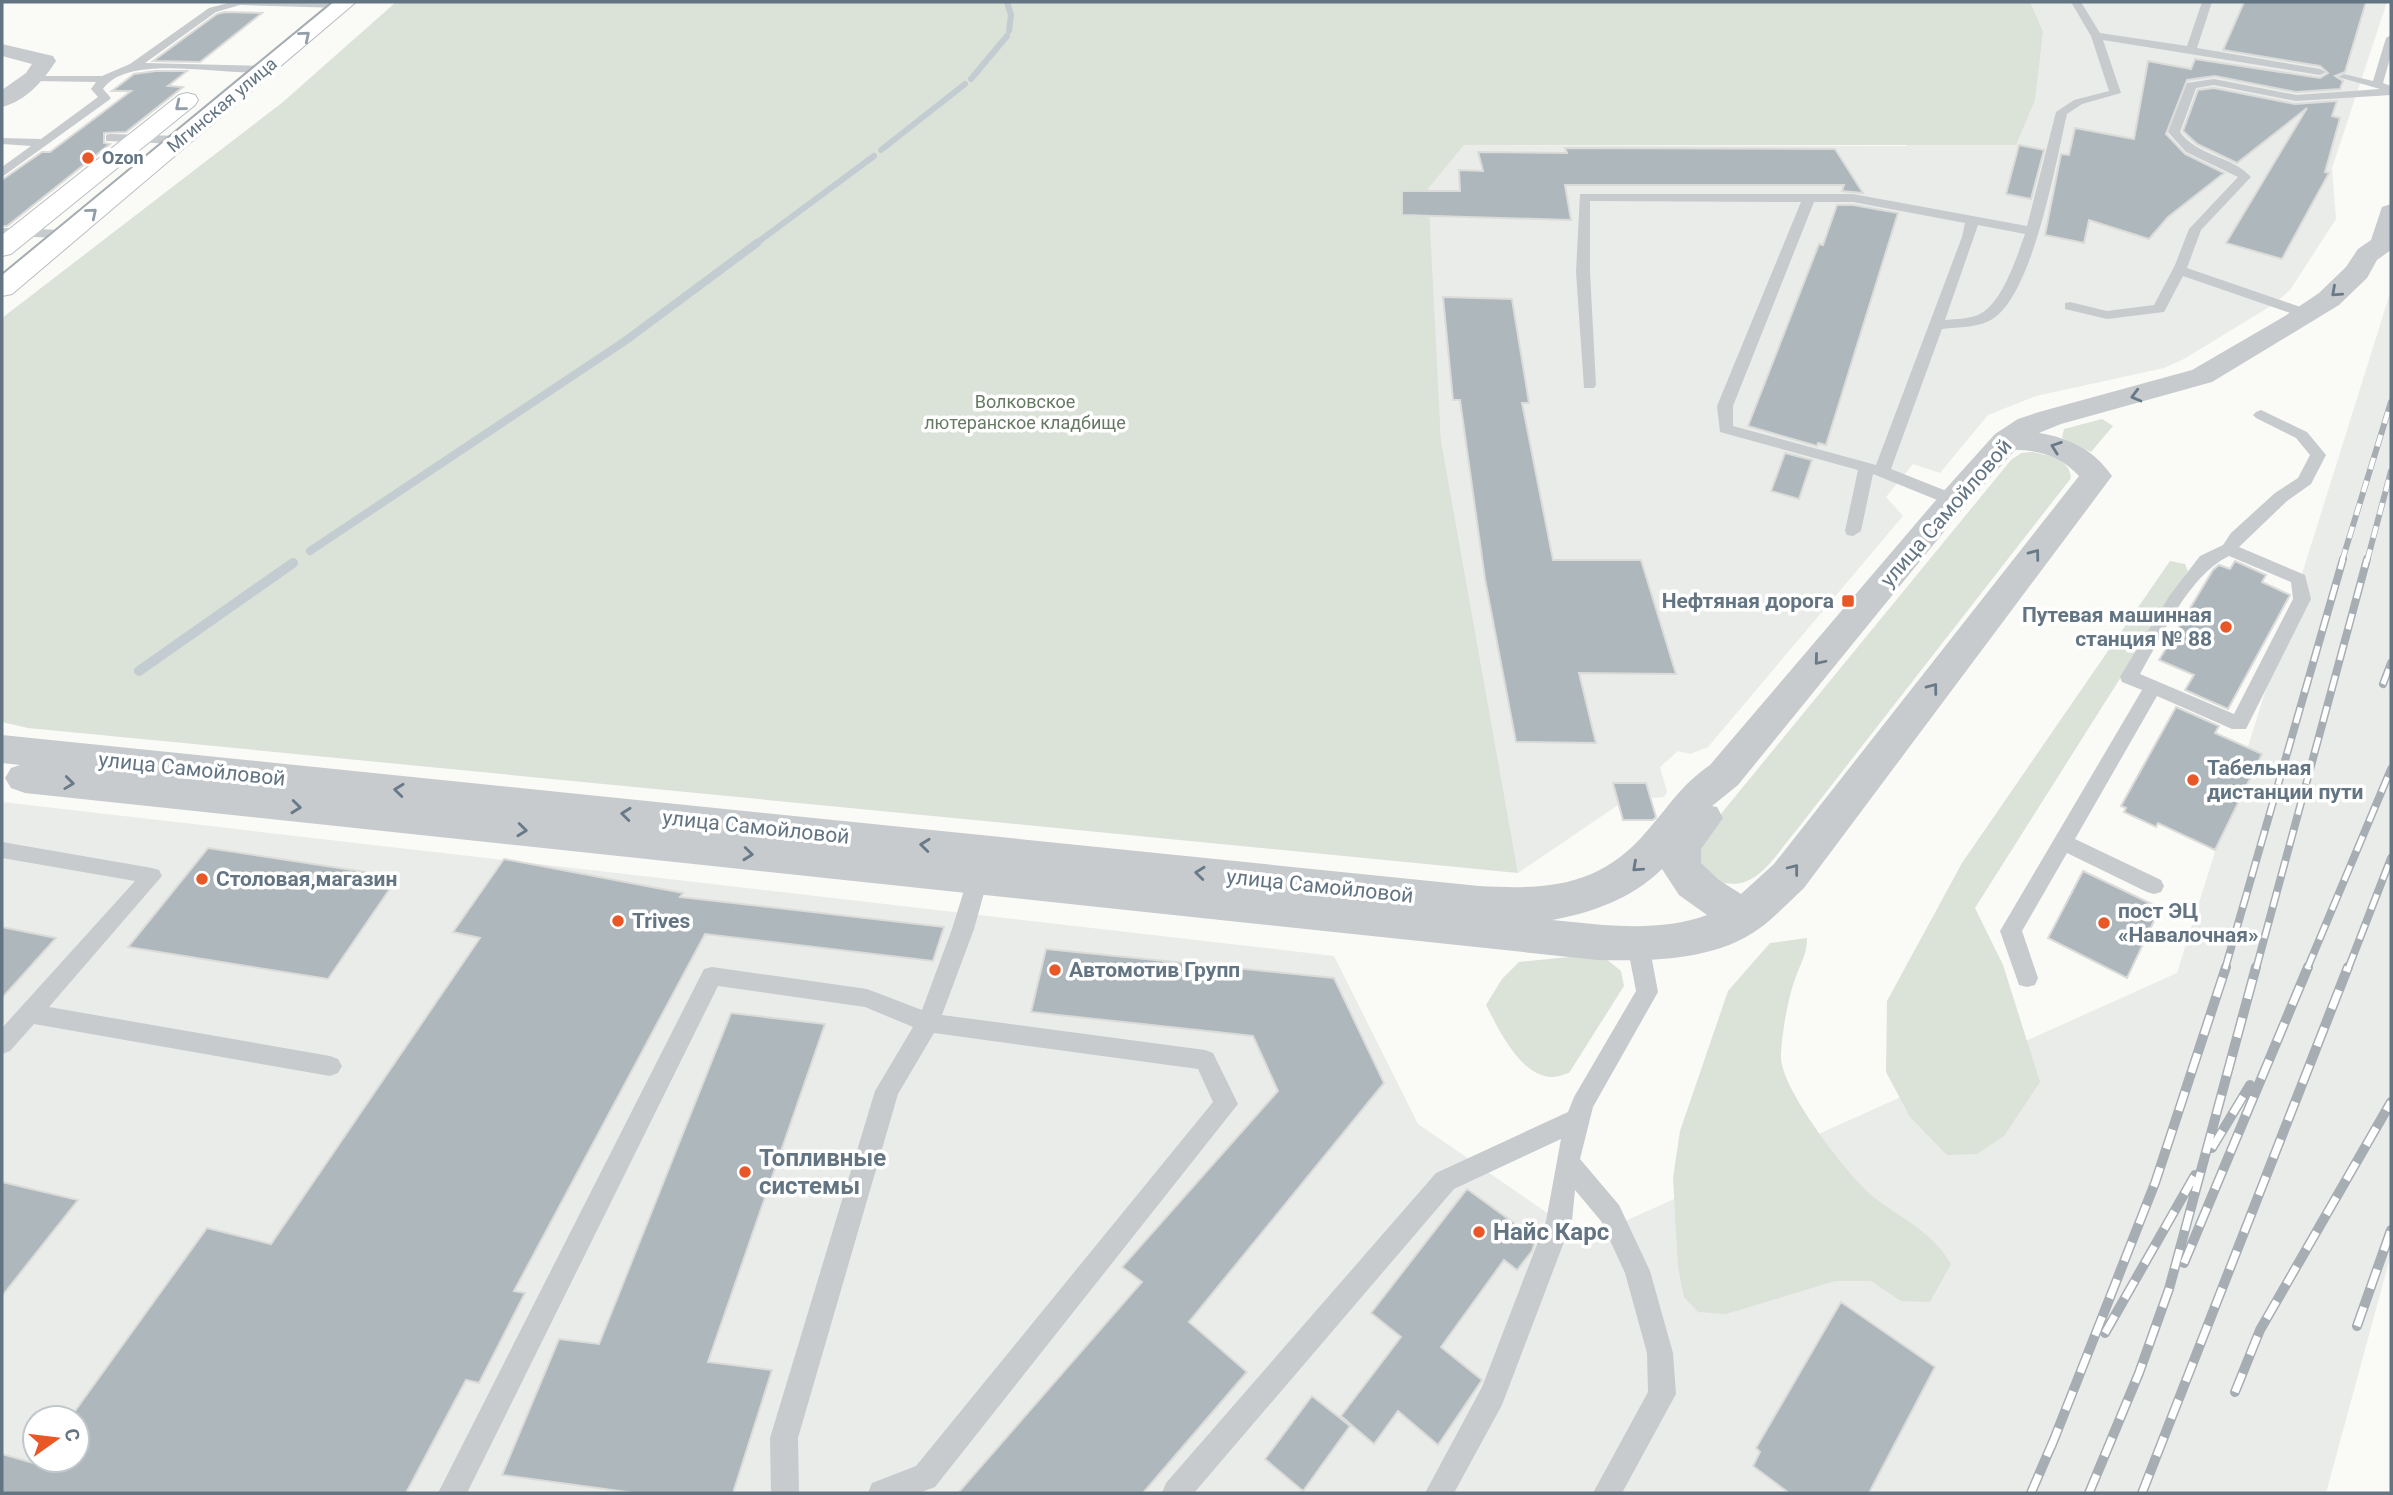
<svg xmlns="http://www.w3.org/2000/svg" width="2393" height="1495" viewBox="0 0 2393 1495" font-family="Roboto,sans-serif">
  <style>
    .built { fill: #eaecea; fill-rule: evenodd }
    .green { fill: #dbe2d8 }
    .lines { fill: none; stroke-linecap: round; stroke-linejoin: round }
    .stream-far2 { stroke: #c2ccd1; stroke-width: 6 }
    .stream-far1 { stroke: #c2ccd1; stroke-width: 8 }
    .stream { stroke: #c2ccd1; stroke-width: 10 }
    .building { fill: #adb7bc; stroke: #dbdcd9; stroke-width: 2 }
    .secondary-casing { stroke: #b9bfc3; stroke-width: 2 }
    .lane { fill: #c7cbce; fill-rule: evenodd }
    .street { fill: #c7cbce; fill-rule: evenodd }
    .secondary { fill: #fff; fill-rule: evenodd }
    .tram { stroke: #a7aeb3; stroke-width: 2 }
    .rail-far2-casing { stroke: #a7aeb3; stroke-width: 6 }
    .rail-far1-casing { stroke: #a7aeb3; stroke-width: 8 }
    .rail-casing { stroke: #a7aeb3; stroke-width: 10 }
    .rail-far2 { stroke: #fff; stroke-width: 4.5; stroke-dasharray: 12; stroke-linecap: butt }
    .rail-far1 { stroke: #fff; stroke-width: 5; stroke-dasharray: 16; stroke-linecap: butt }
    .rail { stroke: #fff; stroke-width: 7; stroke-dasharray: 20; stroke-linecap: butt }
    .oneway { stroke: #929ea8 }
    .oneway2 { stroke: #687987 }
    .poi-dot { fill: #ea5727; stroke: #fff; stroke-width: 2.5 }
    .labels { text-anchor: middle; stroke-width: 7; stroke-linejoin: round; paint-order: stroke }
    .far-street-label { font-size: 18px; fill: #637583; stroke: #fff }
    .far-poi-label { font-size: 18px; font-weight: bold; fill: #637583; stroke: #fff; text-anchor: start }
    .far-park-label { font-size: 18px; fill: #667a63; stroke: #fff }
    .street-label { font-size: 21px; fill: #637583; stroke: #fff }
    .poi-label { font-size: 21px; font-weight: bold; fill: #637583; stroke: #fff; text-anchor: start }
    .near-poi-label { font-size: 24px; font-weight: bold; fill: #637583; stroke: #fff; text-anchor: start }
  </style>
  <rect width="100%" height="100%" fill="#fafaf7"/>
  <path class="built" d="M2030,2H2387L2332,168L2336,219L2290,290L2274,304L2184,359L2164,368L2036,396L1988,415L1940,473L1913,464L1886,497L1903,516L1708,747L1690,754L1678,751L1660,767L1667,792L1664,797L1650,798L1657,820H1623L1618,805L1518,873L1441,440L1427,190L1464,145L1906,146L2043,31Z
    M2391,290V1254L2326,1493H2V802L1334,956L1418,1124L1559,1221L1583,1240L2177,973ZM35,1418H77V1460H35Z"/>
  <path class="green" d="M396,2H2030L2043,31L2035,100L2016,145H1464L1428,189L1441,440L1518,873L142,739L28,728L2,722V318L283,102Z
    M2102,419L2113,426L2091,452L2062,438L2064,429Z
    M2032,452C2048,455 2070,459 2071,478L1795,832C1766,867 1750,901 1701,874L1695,849L1702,837L2011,460L2021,453Z
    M2170,561L2185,564L2188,571L1975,908L2003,965L2040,1082L2004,1136L1977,1154L1947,1155L1910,1117L1886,1072L1887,1001L1962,863Z
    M1807,938C1807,955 1800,964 1795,979C1788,998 1781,1037 1781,1058C1782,1090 1846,1173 1871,1195C1901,1219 1931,1230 1951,1264L1930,1302L1901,1301L1871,1281H1835L1726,1314L1698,1312L1684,1297L1678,1267L1673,1178L1680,1131L1728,991L1770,943Z
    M1600,954L1621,971L1624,986L1569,1073C1564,1074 1558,1077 1553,1077C1521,1078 1498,1028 1486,1005L1502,979L1519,962Z"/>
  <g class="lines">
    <path class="stream-far2" d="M1007,2L1011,15L1009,31
      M971,79L1007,36
      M881,150L965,84
      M754,245L874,156"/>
    <path class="stream-far1" d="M310,551L625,341L757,243"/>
    <path class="stream" d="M139,671L293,563"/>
  </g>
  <path class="building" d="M2244,2H2366L2345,72L2335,76L2343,81L2340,89L2296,92L2215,76L2187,80L2166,134L2185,154L2224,173L2168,217L2149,239L2089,220L2084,243L2045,235L2061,154L2069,155L2075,128L2134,139L2148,61L2191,69L2195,59L2320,78L2328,73L2320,66L2223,50Z
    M225,12L262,13L200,62L153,61L217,14Z
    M156,71H187L168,86L183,87L126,132L104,133V143L110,144L7,226H2V180L42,152H50L131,91H112L134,74Z
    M2214,88L2295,104L2337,101L2332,116L2340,118L2325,172L2329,173L2282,259L2226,243L2307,108L2237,163L2197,144L2183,131L2198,90Z
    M2019,145L2044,150L2031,199L2006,194Z
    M1565,148L1835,149L1863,193L1842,191L1844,185H1565L1571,220L1402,215V191H1460L1459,170L1483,171L1478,152L1567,153Z
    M1837,205H1853L1898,213L1826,445L1818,443L1817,446L1748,426L1819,244L1823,245Z
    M1443,297L1512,299L1529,403H1522L1553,560H1641L1676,674L1579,673L1596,743L1516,742L1485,579L1460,400H1453Z
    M1785,453L1812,460L1799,499L1771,491Z
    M2235,561L2266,575L2262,582L2290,595L2228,709L2185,690L2194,675L2159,660L2213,570L2219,565L2230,569Z
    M2176,707L2219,726L2215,733L2262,754L2215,850L2158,823L2156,827L2124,812L2126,808L2121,806Z
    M1613,783H1646L1656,817L1653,820H1623Z
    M208,848L398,877L328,979L128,947Z
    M504,859L683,893L680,897L944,927L933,961L705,934L514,1291L525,1293L479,1383L466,1380L406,1493H2V1454L37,1464L40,1460H77V1418H70L207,1228L271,1244L480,938L453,932Z
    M2083,871L2160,908L2127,978L2048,938Z
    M2,927L56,938L2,998Z
    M1046,949L1334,978L1384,1083L1189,1322L1247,1372L1143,1493H958L1142,1282L1122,1267L1278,1091L1253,1036L1031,1012Z
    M731,1013L825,1024L708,1362L772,1370L733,1493H634L502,1475L559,1339L599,1344Z
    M2,1182L78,1200L2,1296Z
    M1467,1189L1536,1239L1532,1251L1517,1270L1504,1260L1441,1347L1482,1380L1438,1445L1398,1411L1374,1444L1341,1416L1401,1337L1371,1313Z
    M1841,1302L1935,1367L1869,1493H1789L1753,1466L1760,1452L1756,1448Z
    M1312,1396L1350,1426L1303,1491L1265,1459Z"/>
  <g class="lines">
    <g class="secondary-casing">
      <path id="secondary" d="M334,2H356L12,294L2,296V274Z
        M187,93L195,95L198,100L195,105L11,254L2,256V235L179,95Z"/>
    </g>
    <path class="lane" d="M232,2H335L346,5L341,8L240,5L216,12L145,63L265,66L270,69L269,71C227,78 129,51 103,89L111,98L109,100L2,177V167L31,146L2,144V138L41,139L98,97L91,89L96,82L34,81L28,78L30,76H102L130,64L209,8Z
      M2071,2H2081L2100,33L2187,46L2202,2H2212L2197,48L2320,69L2326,72L2320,75L2103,40L2121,93L2082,104L2067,114C2056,161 2034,290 1994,318C1980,328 1958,327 1942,329L1891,469L1959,496L1961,500L1959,504H1947L1873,474L1861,531L1853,536L1847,535L1845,531L1858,470L1720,432L1717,406L1801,202L1590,201V272L1596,385L1594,388H1584L1576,272L1580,194H1853L2027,226L2056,112L2074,100L2109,91L2091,36ZM1814,202H1853L1965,223L1962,237L1876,465L1733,426V406ZM1978,225L2025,234C2017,256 2002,305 1978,315C1968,319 1956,319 1945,320Z
      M2391,35V55L2383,83L2391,86V95L2296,101L2214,85L2196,88L2180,132C2198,157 2231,155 2251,177L2201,230L2187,268L2312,311V317H2302L2183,276L2164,312L2107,319L2065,309V303L2070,302L2107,311L2154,305L2175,265L2189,229L2238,177L2186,152L2168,132L2187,83L2214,79L2296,95L2380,89L2338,77L2344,74L2373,81L2386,38Z
      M110,134L179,136L185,140L179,144L106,141V135Z
      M2,228L66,230L73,234L66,238L2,236Z
      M2261,410L2307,432L2326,455L2311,484L2287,501L2239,547L2305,575L2311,599L2246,729H2232L2157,696L2075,839L2161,880L2164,886L2161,892L2154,894L2147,892L2067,853L2022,931L2038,978L2035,985L2027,987L2019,985L2000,931L2142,690L2122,682L2120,677L2170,595L2200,556L2223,545L2231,533L2275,493L2298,478L2310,455L2296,438L2256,418L2253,415L2256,412ZM2229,556L2291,582L2293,599L2234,714L2140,674C2162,636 2189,575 2229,556Z
      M2,842L152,868L159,870L162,876L49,1007L330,1056L338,1059L342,1066L338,1073L330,1076L34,1024L10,1051L2,1054V1028L135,881L2,858Z
      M981,860L988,862L991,868L974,929L942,1015L1205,1050L1213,1053L1238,1104L935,1487L919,1493H868L872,1483L916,1466L1213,1102L1198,1069L934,1033L898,1094L798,1438L799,1493H771L770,1438L875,1091L913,1027L865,1007L718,986L467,1493H438L704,969L712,967L867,989L922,1010L952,929L971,868L974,862Z
      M1638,935L1646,938L1649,944L1658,992L1593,1107L1580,1159L1619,1205L1650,1271L1673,1353L1676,1394L1622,1493H1593L1648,1392L1647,1353L1625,1273L1601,1221L1575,1190L1572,1221L1502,1405L1454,1493H1425L1482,1387L1546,1221L1561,1139L1454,1189L1194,1493H1162L1166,1483L1436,1173L1568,1112L1574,1097L1636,991L1627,944L1630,938Z"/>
    <path class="street" d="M2,44L53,56L56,61C43,81 26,101 2,107V90L26,73L32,64L2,56Z
      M2391,204V250L2377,260L2367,278L2339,305L2212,382L2061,424L2039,433C2070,438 2094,450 2112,476L1804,888C1790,901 1775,917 1760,928C1715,961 1652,961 1598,960L25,793L11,788L5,778L11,768L20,765L2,763V735L1479,886C1547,890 1600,887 1647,831C1671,804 1679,787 1710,765L1942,493L1995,434L2018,419L2039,412L2192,370L2285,316L2319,293L2346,267L2358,249L2371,240L2382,207ZM2015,450C2040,450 2062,457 2079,476L1774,864L1741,894L1719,880L1701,863V849L1723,818L1717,807L1712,806L1738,785L1964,507ZM1662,869L1679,895L1707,915C1659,933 1602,925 1552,920C1594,912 1631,899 1662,869Z"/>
    <use href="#secondary" class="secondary"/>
    <path class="tram" d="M2,274L332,2"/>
    <g class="rail-far2-casing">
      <path id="rail-far2" d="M2342,561L2391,402
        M2367,561L2391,471"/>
    </g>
    <g class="rail-far1-casing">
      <path id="rail-far1" d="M2383,684L2391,663
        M2225,969L2343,559
        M2256,969L2367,559
        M2307,969L2391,769
        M2348,969L2391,858"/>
    </g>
    <g class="rail-casing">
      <path id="rail" d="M2212,1148L2250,1085
        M2184,1263L2308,967
        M2357,1326L2391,1230
        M2105,1333L2195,1175
        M2235,1392L2260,1330L2391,1102
        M2051,1447L2155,1183L2226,967
        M2031,1493L2055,1437
        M2089,1493L2139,1373L2169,1289L2256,967
        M2142,1493L2348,967"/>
    </g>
    <use href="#rail-far2" class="rail-far2"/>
    <use href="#rail-far1" class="rail-far1"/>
    <use href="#rail" class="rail"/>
  </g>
  <defs><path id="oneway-chevron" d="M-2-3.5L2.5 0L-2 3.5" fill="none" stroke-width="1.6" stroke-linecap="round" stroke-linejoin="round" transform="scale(1.75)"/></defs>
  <g class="oneway">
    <use href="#oneway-chevron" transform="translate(305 36) rotate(-40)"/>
    <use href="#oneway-chevron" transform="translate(180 106) rotate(141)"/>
    <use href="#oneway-chevron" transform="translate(92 213) rotate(-40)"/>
  </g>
  <g class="oneway2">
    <use href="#oneway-chevron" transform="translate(2336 292) rotate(138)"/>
    <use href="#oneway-chevron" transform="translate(2136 396) rotate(165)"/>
    <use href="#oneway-chevron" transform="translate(2056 447) rotate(-160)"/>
    <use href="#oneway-chevron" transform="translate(2035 554) rotate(-53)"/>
    <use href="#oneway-chevron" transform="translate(1819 660) rotate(130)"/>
    <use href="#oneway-chevron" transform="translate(1933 688) rotate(-53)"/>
    <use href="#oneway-chevron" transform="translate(69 783) rotate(7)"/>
    <use href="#oneway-chevron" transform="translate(399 790) rotate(-174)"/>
    <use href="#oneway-chevron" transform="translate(296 807) rotate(6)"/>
    <use href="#oneway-chevron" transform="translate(626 814) rotate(-174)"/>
    <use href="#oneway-chevron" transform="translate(522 830) rotate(6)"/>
    <use href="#oneway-chevron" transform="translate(925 845) rotate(-174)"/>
    <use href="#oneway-chevron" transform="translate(748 854) rotate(6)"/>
    <use href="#oneway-chevron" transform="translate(1637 867) rotate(138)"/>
    <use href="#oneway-chevron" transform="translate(1794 869) rotate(-52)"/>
    <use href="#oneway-chevron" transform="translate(1200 873) rotate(-174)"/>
  </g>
  <g class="poi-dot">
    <circle cx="88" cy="158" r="7"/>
    <rect x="1841" y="594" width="14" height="14" rx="3.5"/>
    <circle cx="2226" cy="627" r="7"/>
    <circle cx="2193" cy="780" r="7"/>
    <circle cx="202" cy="879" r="7"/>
    <circle cx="618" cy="921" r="7"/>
    <circle cx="2104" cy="923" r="7"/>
    <circle cx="1055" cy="970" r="7"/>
    <circle cx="745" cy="1172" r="7"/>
    <circle cx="1479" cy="1232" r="7"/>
  </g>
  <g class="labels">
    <g class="far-street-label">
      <text transform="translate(222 105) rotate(-40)" y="6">Мгинская улица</text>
    </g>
    <g class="far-poi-label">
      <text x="102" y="164">Ozon</text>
    </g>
    <g class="far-park-label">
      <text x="1025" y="408">Волковское<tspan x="1025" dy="21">лютеранское кладбище</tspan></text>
    </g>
    <g class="street-label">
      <text transform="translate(1946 513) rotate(-49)" y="7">улица Самойловой</text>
      <text transform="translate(192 769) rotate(6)" y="7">улица Самойловой</text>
      <text transform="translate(756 827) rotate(6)" y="7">улица Самойловой</text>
      <text transform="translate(1320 886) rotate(6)" y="7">улица Самойловой</text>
    </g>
    <g class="poi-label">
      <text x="1834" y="608" text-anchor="end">Нефтяная дорога</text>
      <text x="2212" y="622" text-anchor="end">Путевая машинная<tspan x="2212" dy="24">станция № 88</tspan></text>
      <text x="2207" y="775">Табельная<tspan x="2207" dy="24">дистанции пути</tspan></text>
      <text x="216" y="886">Столовая,магазин</text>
      <text x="2118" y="918">пост ЭЦ<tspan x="2118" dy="24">«Навалочная»</tspan></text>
      <text x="632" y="928">Trives</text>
      <text x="1069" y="977">Автомотив Групп</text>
    </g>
    <g class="near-poi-label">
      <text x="759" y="1166">Топливные<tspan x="759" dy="28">системы</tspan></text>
      <text x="1493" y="1240">Найс Карс</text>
    </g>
  </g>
  <rect width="2393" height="1495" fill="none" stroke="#637583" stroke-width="7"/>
  <g transform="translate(56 1439) rotate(76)"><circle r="33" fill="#ffffff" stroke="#c1c8cd" stroke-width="2"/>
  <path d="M0-5L12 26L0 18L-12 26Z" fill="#ea5727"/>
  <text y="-10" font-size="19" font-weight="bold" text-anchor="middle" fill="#637583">С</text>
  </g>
</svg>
